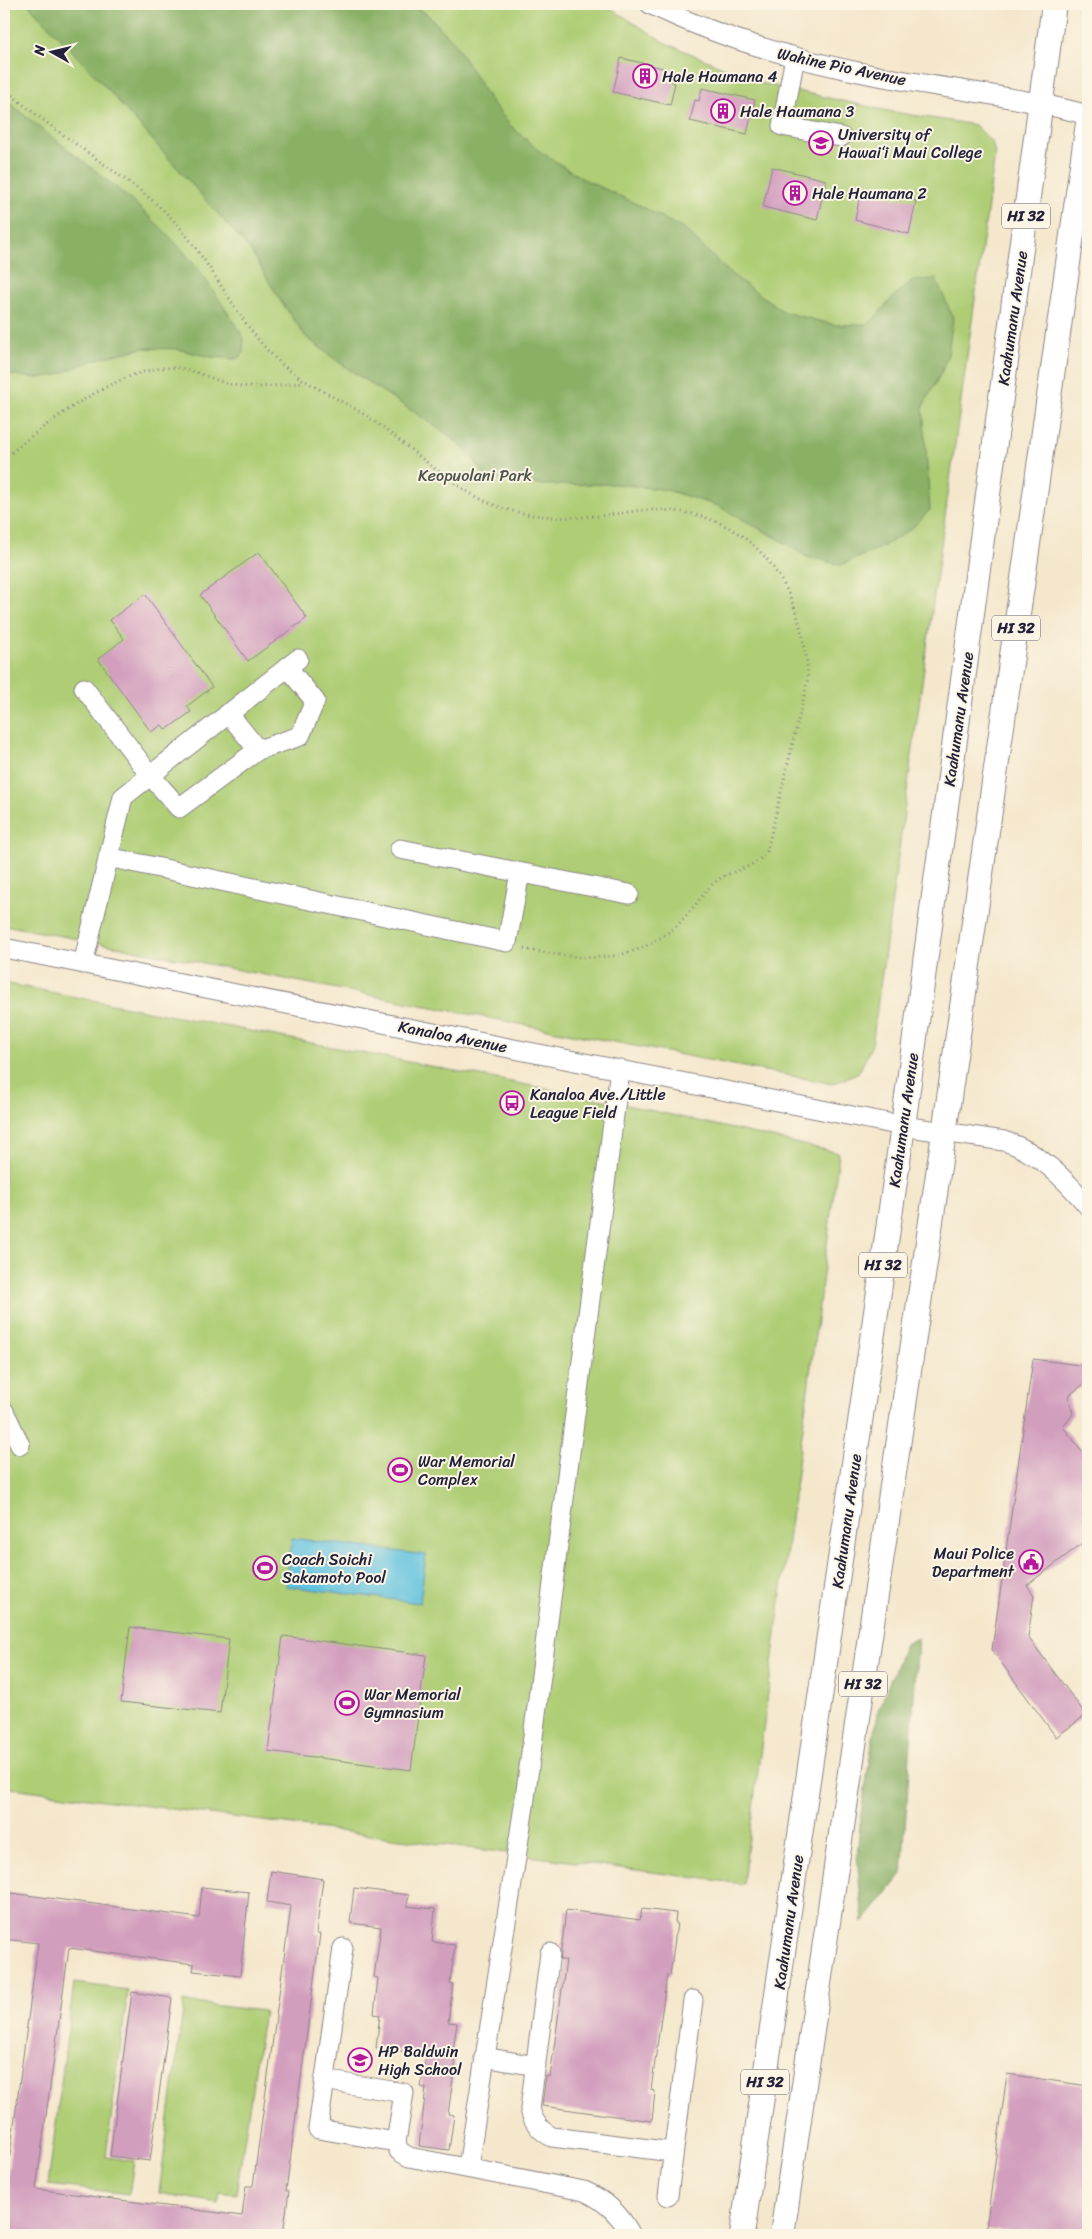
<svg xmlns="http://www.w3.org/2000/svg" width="1092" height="2239" viewBox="0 0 1092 2239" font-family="Sriracha,sans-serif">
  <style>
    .green { fill: #aecd75; stroke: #687858 }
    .forest { fill: #8ab066; stroke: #566950 }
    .water { fill: #62c3e0; stroke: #42728e }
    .building { fill: #d29ebe }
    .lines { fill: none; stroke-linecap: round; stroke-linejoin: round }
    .minor-casing { stroke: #8b8484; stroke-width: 21 }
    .major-casing { stroke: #8b8484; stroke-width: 26 }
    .path { stroke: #8b8484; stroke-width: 3; stroke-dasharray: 1 4; stroke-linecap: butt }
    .minor { stroke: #fff; stroke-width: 19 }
    .major { stroke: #fff; stroke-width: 24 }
    .labels { text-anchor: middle; stroke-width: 4; stroke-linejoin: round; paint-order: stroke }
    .shield { fill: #fcf5e5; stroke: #63616e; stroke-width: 1 }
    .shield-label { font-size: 15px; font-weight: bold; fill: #22223b }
    .street-label { font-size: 16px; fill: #22223b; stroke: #fcf5e5 }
    .poi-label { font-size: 16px; fill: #22223b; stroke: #fcf5e5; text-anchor: start }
    .park-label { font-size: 16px; fill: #4c554c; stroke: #fcf5e5 }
  </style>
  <rect width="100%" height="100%" fill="#fcf5e5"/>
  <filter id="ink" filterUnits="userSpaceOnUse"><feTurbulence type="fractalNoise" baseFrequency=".02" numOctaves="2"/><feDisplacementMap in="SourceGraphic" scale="10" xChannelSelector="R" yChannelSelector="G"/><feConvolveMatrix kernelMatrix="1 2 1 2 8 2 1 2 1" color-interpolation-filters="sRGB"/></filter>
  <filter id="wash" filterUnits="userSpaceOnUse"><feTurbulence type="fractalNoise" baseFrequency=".0096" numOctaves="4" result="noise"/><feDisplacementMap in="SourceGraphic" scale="20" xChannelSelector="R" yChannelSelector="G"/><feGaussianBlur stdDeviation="1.12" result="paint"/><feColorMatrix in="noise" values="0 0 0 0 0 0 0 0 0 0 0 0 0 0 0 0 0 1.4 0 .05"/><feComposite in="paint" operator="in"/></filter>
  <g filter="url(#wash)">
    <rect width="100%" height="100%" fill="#f4e7cc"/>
    <path class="green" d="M4,4H604L666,43L760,83L893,112L975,125L992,142L995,154L872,1045L859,1072L833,1084L4,925Z
      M4,983L614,1102L839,1153L743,1884L4,1787Z
      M74,1983L128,1990L106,2157L134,2161L129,2194L48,2185Z
      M184,2002L264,2011L236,2194L220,2192L218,2203L159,2193Z"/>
    <path class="forest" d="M28,4H411L428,15L454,42L488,97L509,124L538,150L581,178L641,206L685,230L731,274L784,312L835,325L869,324L896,294L913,280L936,279L953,318L948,354L941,373L923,406L930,510L911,529L884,546L841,565L807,557L779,539L718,506L667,490L616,484L544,485L487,478L475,461L450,436L344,366L306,337L282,303L250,250L102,83Z
      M4,98C63,149 131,192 183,251C206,277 225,309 244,338L243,354L236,359L211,357L177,349L143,348L97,359L57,375L38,378L4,374Z
      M918,1638L902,1874L863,1922L857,1856L861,1814L877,1713L905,1644Z"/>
    <path class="water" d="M292,1538L426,1555L420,1603L286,1586Z"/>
    <g id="blocks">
      <path class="building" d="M621,58L675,71L672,82L675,83L670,105L613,92Z
        M702,88L755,100L747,134L690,121L695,100L699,101Z
        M772,167L826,180L817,220L763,207Z
        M861,191L903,200V198L916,201L909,234L855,220Z
        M259,552L307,618L248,661L200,595Z
        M145,594L212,687L187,706L191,712L166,730L162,725L151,732L98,659L124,639L110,620Z
        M1033,1359L1088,1366L1087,1382L1068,1396L1073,1414L1063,1427L1088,1458V1539L1027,1585L1034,1595L1028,1637L1086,1715L1056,1737L992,1650Z
        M130,1627L229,1639L220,1713L121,1702Z
        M283,1636L426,1655L411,1770L268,1751Z
        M271,1871L323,1879L316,1934H320L286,2191H289L283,2235H4V2185H6L38,1943L4,1939V1892L199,1918L202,1887L249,1892L240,1976L193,1971L194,1964L69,1948L36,2189L242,2216L246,2186H253L291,1906L267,1902Z
        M354,1888L409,1895L407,1906L435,1909L432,1942L455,1945L450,1983L453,1984L448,2022L457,2023L452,2058H456L448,2114L454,2115L449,2150L419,2146L426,2088L421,2087L426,2054L376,2048L380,2015L374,2014L378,1978L374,1977L381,1927L350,1923Z
        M642,1909L676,1913L675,1922L677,1923L670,1976L667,1975L651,2090L655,2091L652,2121L542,2106L546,2076L550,2077L566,1960H560L566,1910L640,1920Z
        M132,1992L172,1998L150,2161L110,2156Z
        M1007,2074L1088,2086V2235H1033L986,2229Z"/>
    </g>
  </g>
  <g filter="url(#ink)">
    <use href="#blocks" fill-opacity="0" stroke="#8b8484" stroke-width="1"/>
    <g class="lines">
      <g class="minor-casing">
        <path id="minor" d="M650,4C719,38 797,60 873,75C945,89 1017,96 1088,115
          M795,57L782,126L841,137
          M84,688L150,775L179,808L258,750L228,713
          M258,750L300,736L315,701L287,667
          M400,849L629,894
          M108,857L507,942L520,873
          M4,948L903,1126L1004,1141C1038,1151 1066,1180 1088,1206
          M83,964L123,797L298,659
          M4,1411L20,1445
          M343,1948L318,2129L396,2142
          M550,1953L530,2109C533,2122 540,2131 552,2137L673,2152
          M484,2057L536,2066
          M324,2080L404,2093L396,2142L399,2151L409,2157L584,2191C605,2200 620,2214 631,2235
          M468,2167L524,1806L620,1069
          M668,2196L693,2000"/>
      </g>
      <g class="major-casing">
        <path id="major" d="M742,2235L903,1126L1054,4
          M782,2235L944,1133L1088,123"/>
      </g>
      <path class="path" d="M4,89C33,113 63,135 94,157C121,177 151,196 174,221C211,261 235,317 272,355C300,384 339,397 371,419C408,445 449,485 489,503C524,518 563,519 600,516C618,514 635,510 653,510C754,509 804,586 808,679L767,851C752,872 730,868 713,884C698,899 687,919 669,932C619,968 579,958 523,949
        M4,459C43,425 125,362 178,368C194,370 210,378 225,383C252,390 277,386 304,382"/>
      <use href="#minor" class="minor"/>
      <use href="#major" class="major"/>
    </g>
  </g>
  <defs>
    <g id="building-ring" transform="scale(1.25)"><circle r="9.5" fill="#fcf5e5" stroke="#b5179e" stroke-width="1.5"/><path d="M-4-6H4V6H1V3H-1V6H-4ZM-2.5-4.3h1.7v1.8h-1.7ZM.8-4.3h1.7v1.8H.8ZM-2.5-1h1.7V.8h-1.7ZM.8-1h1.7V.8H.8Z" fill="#b5179e"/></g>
    <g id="university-ring" transform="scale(1.25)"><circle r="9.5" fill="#fcf5e5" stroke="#b5179e" stroke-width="1.5"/><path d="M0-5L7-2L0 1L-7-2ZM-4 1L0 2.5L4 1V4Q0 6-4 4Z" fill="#b5179e"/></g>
    <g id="bus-ring" transform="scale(1.25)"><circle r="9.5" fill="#fcf5e5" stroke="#b5179e" stroke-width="1.5"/><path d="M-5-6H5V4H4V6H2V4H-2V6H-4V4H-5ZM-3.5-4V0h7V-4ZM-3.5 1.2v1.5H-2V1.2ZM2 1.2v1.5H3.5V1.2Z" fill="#b5179e"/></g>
    <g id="stadium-ring" transform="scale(1.25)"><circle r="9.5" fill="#fcf5e5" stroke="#b5179e" stroke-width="1.5"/><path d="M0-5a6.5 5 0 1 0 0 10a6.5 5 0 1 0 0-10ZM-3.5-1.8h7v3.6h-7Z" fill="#b5179e"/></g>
    <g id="civic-ring" transform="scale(1.25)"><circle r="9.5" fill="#fcf5e5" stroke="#b5179e" stroke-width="1.5"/><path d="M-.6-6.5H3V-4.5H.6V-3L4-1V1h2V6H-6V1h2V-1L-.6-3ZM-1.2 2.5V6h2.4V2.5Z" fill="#b5179e"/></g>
    <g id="school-ring" transform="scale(1.25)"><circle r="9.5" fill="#fcf5e5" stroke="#b5179e" stroke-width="1.5"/><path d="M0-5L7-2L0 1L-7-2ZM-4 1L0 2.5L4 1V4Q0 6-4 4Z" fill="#b5179e"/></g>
  </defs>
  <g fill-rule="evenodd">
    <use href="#building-ring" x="645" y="76"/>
    <use href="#building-ring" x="723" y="111"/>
    <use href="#university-ring" x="821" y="143"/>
    <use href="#building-ring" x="795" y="193"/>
    <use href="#bus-ring" x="512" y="1103"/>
    <use href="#stadium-ring" x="400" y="1470"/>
    <use href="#civic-ring" x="1031" y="1562"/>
    <use href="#stadium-ring" x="265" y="1568"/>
    <use href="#stadium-ring" x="347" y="1703"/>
    <use href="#school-ring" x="360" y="2060"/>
  </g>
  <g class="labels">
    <g class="shield">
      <rect x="1002" y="203.5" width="48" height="25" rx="4"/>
      <rect x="992" y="615.5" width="48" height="25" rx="4"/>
      <rect x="859" y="1252.5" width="48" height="25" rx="4"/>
      <rect x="839" y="1671.5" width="48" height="25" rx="4"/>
      <rect x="741" y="2069.5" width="48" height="25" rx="4"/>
    </g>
    <g class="shield-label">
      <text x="1026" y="221">HI 32</text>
      <text x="1016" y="633">HI 32</text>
      <text x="883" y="1270">HI 32</text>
      <text x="863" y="1689">HI 32</text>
      <text x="765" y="2087">HI 32</text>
    </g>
    <g class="street-label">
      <text transform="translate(842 66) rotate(12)" y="6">Wahine Pio Avenue</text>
      <text transform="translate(1012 318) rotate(-82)" y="6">Kaahumanu Avenue</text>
      <text transform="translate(958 719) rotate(-82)" y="6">Kaahumanu Avenue</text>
      <text transform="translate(453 1036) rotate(11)" y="6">Kanaloa Avenue</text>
      <text transform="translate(903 1120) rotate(-82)" y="6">Kaahumanu Avenue</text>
      <text transform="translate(846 1521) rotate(-82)" y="6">Kaahumanu Avenue</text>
      <text transform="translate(788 1922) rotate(-82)" y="6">Kaahumanu Avenue</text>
    </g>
    <g class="poi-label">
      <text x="662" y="82">Hale Haumana 4</text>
      <text x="740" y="117">Hale Haumana 3</text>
      <text x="838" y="140">University of<tspan x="838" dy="18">Hawai‘i Maui College</tspan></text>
      <text x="812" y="199">Hale Haumana 2</text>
      <text x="530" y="1100">Kanaloa Ave./Little<tspan x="530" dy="18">League Field</tspan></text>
      <text x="418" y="1467">War Memorial<tspan x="418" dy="18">Complex</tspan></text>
      <text x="1014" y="1559" text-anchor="end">Maui Police<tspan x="1014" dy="18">Department</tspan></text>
      <text x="282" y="1565">Coach Soichi<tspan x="282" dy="18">Sakamoto Pool</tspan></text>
      <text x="364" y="1700">War Memorial<tspan x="364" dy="18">Gymnasium</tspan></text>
      <text x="378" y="2057">HP Baldwin<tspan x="378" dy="18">High School</tspan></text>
    </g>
    <g class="park-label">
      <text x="475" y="481">Keopuolani Park</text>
    </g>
  </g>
  <rect width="1092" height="2239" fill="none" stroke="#fcf5e5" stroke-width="20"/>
  <g transform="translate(52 52) rotate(278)" stroke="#fcf5e5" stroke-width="4" paint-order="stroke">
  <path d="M0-4L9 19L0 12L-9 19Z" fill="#22223b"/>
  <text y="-8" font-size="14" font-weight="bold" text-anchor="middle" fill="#22223b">N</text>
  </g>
</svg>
